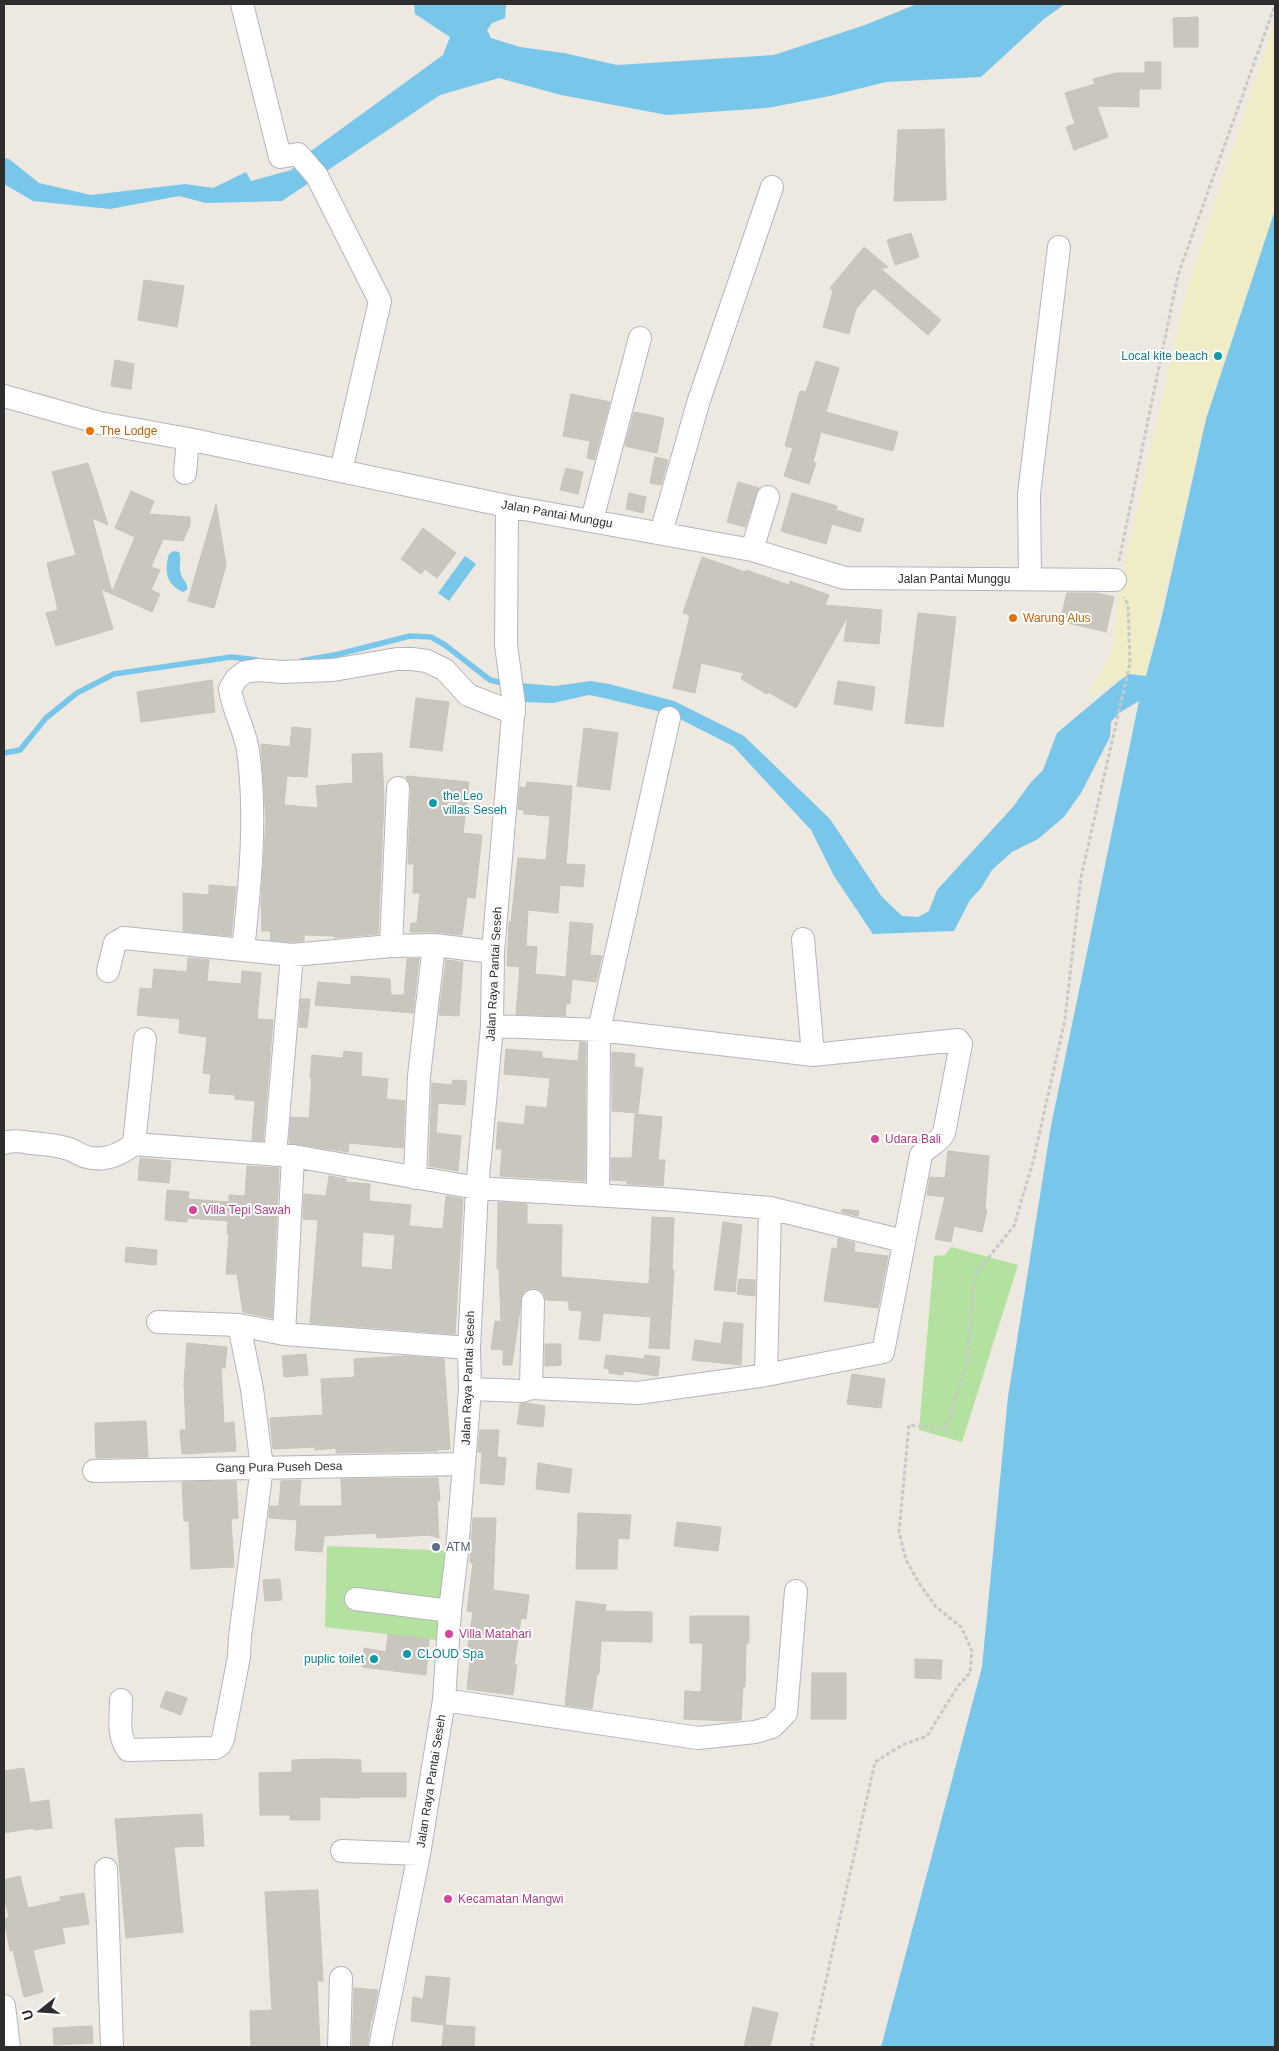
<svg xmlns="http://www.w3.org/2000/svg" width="1279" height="2051" viewBox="0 0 1279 2051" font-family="Arial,sans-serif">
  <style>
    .green { fill: #b3e19f }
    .sand { fill: #f0ecc5 }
    .water { fill: #78c6ea }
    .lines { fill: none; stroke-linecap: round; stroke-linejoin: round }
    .stream { stroke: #78c6ea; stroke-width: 5.5 }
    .building { fill: #c9c6be; stroke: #c9c4b9; fill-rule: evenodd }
    .minor-casing { stroke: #b3b5bf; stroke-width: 24 }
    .path { stroke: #c8c8c8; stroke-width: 3; stroke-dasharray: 4 2.5; stroke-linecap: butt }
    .minor { stroke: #fff; stroke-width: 22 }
    .culture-dot { fill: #0f9aa8; stroke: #fff; stroke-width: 2 }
    .food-dot { fill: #e8710a; stroke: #fff; stroke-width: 2 }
    .hotel-dot { fill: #d1479c; stroke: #fff; stroke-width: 2 }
    .service-dot { fill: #5c6f8a; stroke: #fff; stroke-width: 2 }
    .labels { text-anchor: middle; stroke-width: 4; stroke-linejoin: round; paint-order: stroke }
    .culture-label { font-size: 12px; fill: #0d838f; stroke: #fff; text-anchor: end }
    .food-label { font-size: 12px; fill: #c56008; stroke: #fff; text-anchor: start }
    .street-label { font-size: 12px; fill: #2d2d2d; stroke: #fff }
    .hotel-label { font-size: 12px; fill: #b23c85; stroke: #fff; text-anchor: start }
    .service-label { font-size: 12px; fill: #4e5e75; stroke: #fff; text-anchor: start }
  </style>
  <rect width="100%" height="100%" fill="#ede8e0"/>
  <path class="green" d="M951,1247L1018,1265L962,1442L919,1430L934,1256L945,1255Z
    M327,1546L457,1551L446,1641L325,1627Z"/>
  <path class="sand" d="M1275,21V210L1206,419L1146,676L1129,674L1086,698L1112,653L1121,581L1187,288Z"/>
  <path class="water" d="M414,4H506L505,18L492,23L487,30L491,38L520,47L564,53L617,65L774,55L865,25L917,4H1065L1044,19L981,77L886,82L830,96L767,108L667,115L561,95L499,78L440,95L282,201L206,203L179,196L110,209L33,201L4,184V158L9,159L39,183L91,195L185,184L213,188L246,172L251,181L291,170L311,151L443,55L450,37L415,14Z
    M1275,210V2047H881L982,1667L1008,1397L1051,1126L1139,701L1119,713L1111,722L1110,737L1081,793L1064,817L1038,839L1012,852L992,870L981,888L970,900L954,931L873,934L834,876L811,830L733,746L670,714L604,698L589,695L553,703L519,702L520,683L555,686L591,681L609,684L674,701L744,736L830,819L882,897L902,916L918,917L929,911L937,890L1012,808L1032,781L1043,770L1057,733L1119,681L1129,674L1146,676L1162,616L1206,419Z
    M174,551L179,552C182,560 178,567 181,574C183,581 188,582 187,590L183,592C166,584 164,571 169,554Z
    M465,556L476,564L449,601L438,593Z"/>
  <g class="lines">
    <path class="stream" d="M301,661L339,654L410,636L431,637L445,645L490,680L507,684
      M4,753L20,750L46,718L77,693L114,674L231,657L257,660"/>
  </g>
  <path class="building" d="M1198,17V47H1174L1173,18Z
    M1145,62H1161V89H1139V107L1097,106L1108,137L1074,150L1066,127L1075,124L1065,93L1095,84L1093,79L1116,73H1145Z
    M944,129L946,200L894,201L898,130Z
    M911,233L919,257L895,265L887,240Z
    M864,247L888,267L881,269L941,320L928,335L874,288L856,309L849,334L823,327L833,291L830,288Z
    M144,280L184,286L177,327L138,320Z
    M115,360L134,364L131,389L111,386Z
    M816,361L839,368L826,412L898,432L893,451L821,432L813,462L816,463L809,484L784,476L793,448L785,446L800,391L806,392Z
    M571,394L610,402L594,460L587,458L590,441L563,436Z
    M634,412L664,418L657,453L625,446Z
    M655,457L668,460L661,485L650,483Z
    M88,463L108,525L92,518L112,592L135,537L115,528L131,491L154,501L149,514L190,517V525L183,541L163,539L151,567L160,570L151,590L160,594L152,612L101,589L113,629L56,646L46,613L58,610L47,563L76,555L52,472Z
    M566,468L583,472L578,494L560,490Z
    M738,482L759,488L745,527L727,522Z
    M629,493L646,497L643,513L626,509Z
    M792,493L837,506L836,510L864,519L860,532L832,524L826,544L781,531Z
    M216,504L226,565L214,608L188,601Z
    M423,528L456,553L437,578L425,569L421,574L401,559Z
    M702,557L745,572L746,570L789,585L790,581L829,595L825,605L882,610L879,644L844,641L848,616L796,708L768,692L767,694L741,679L744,673L701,663L695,693L673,688L690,615L683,613Z
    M1067,593H1097L1114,597L1106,632L1060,621Z
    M918,613L956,617L943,727L905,723Z
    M212,680L215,712L141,722L137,692Z
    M838,681L875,687L872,710L834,704Z
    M416,698L449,702L442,751L410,747Z
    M292,727L311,729L307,777L287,776L284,805L318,808L316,786L353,783L352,754L382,753L384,800L378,934L335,938V936L304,935V941L290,942L270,940L271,931H262L261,902L266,820L261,744L290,747Z
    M584,728L618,733L610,790L577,786Z
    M406,776L469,782L463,833L482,835L475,898L467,897L462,935L435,932H410L411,923H417L420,893H413L414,864H408L411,789Z
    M527,782L572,786L566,864L585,865L583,887L560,885L558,913L528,910L526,946L537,947L535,974L566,977L570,922L593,924L590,955L602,956L596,982L572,979L570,1004H566L565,1016L516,1014L520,967L507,966L509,922H511L518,858L546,860L550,816L524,814V810L518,809L520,787L526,788Z
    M209,885L236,887L231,936L183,931V893L209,895Z
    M188,958L209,960L207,981L241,984L242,971L261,973L257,1019L273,1020L263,1141L252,1140L255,1101L235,1099V1095L209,1093L211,1074L203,1073L207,1037L179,1033L180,1019L137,1015L140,988L152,989L154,969L187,972Z
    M419,958L413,1013L315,1005L318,982L351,985V976L390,979L391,995H404L407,959Z
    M446,960L463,962L459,1016L439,1015Z
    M301,999H310L307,1028L299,1027Z
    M580,1042L586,1043L585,1181L500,1176L502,1149H496L498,1122L524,1125L526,1106L547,1108L550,1078L504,1074L506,1049L542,1052V1058L578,1061Z
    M344,1051L362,1053L361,1076L388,1079L386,1099L405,1101L403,1148L349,1143L348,1152L289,1143L291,1117L309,1118L312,1078H310L312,1055L343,1058Z
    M612,1052L635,1054L634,1067L643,1068L638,1113L612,1111Z
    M453,1080L467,1081L465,1105L438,1103L436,1133L461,1136L458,1171L429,1166L432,1083L452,1085Z
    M635,1114L662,1117L658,1160H665L663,1186L627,1184V1181L611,1180V1158H632Z
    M948,1151L989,1156L985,1209L987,1210L982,1232L954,1226L951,1242L935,1239L945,1197L927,1195L930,1177L945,1178Z
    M140,1158L171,1161L169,1183L138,1180Z
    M247,1166L279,1168L272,1318L243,1312L237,1274H226L229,1234H227L228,1221L187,1218V1222L165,1220L167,1190L189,1192L188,1199L229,1202V1195L245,1196Z
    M329,1176L346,1179V1182L370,1184L369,1201L411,1205L409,1226L443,1229L446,1196L463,1199L455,1334L310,1323L318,1220L303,1219L304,1194L326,1196ZM363,1232L395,1235L392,1270L361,1267Z
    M498,1202L527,1204V1224L562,1225L561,1277L649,1284L652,1217L674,1218L672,1270L674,1271L669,1349L649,1348L651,1317L603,1313L600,1341L579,1339L582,1311L569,1310V1301L546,1300L544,1294L540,1290L533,1288L526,1290L522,1295L512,1365H503V1350L491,1349L495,1321L501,1322L499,1269H497Z
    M842,1209L859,1211L858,1216L841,1212Z
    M723,1222L742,1225L735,1292L714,1290Z
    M838,1238L855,1243L854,1252L888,1256L878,1308L824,1301L832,1248L837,1249Z
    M126,1247L157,1250L156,1265L125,1262Z
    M739,1279L755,1280V1296L737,1294Z
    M724,1322L743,1324L741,1365L692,1360L695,1340L721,1344Z
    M187,1343L227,1347L225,1368H221L224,1423L234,1422L236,1451L182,1454L180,1430H186L184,1382Z
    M545,1344H561V1365L545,1366Z
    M306,1354L308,1375L284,1377L282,1356Z
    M606,1355L644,1359L645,1355L660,1357L658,1376L623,1371V1375L609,1373V1369L604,1368Z
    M405,1356L444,1359L450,1449L437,1450V1451L336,1453V1448L315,1450V1447L273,1449L270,1418L323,1415L321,1379L355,1377L354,1359Z
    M852,1374L885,1379L881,1408L847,1404Z
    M526,1403L545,1406L543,1427L517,1424L520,1404Z
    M146,1421L148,1457L96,1458L95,1423Z
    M480,1430H499L497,1457L506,1458L504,1485L480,1483L482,1452H478Z
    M538,1463L572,1469L569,1493L536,1489Z
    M438,1478L440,1501H437L439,1538L430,1535L377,1538L376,1533L324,1536L322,1552L295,1550L297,1520L269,1518L270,1506H279L281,1481L301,1480L299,1506H342L341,1479Z
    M236,1481L238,1518L231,1519L234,1567L191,1569L189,1521H184L182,1482Z
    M578,1513L631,1515L629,1539L618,1538L617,1569H576Z
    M473,1518H496L493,1590L529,1595L526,1619L521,1618L514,1665H517L513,1695L467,1689L471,1654L467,1653L473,1612L467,1611L473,1563L470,1562Z
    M677,1522L721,1527L718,1551L674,1546Z
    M280,1579L282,1600L265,1601L263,1580Z
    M576,1601L606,1605L605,1611L652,1612V1642L601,1641L599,1674H597L592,1709L565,1705Z
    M690,1616H749V1643H746L745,1687H743L741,1720L730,1721L684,1719L685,1691L701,1692L703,1643H690Z
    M388,1634L429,1639L426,1675L362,1667L364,1648L386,1652Z
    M915,1659L942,1660L941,1679L915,1678Z
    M812,1673H846V1719H811Z
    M166,1691L187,1698L181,1715L160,1707Z
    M332,1759L361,1760V1773H406V1797H360V1798L320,1797V1820H290V1815H260L259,1773L292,1772V1760Z
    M24,1768L30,1803L49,1800L52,1828L34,1830V1828L4,1833V1771Z
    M202,1814L204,1846L174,1847L183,1932L126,1938L115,1819Z
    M20,1876L28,1908L61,1901L60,1897L84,1893L89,1924L62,1928L65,1943L33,1950L43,1992L24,1997L13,1950L10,1951L4,1919L9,1917L4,1897V1880Z
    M318,1890L323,1981H317L320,2047H251L250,2011L272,2010L265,1892Z
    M426,1976L450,1978L445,2025L475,2027L474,2047H442L444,2025L411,2021L413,1997L423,1999Z
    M354,1988L378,1990L372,2020H371L367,2047H352Z
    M753,2007L778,2013L770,2047H744Z
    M92,2026L93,2043L54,2045L53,2028Z"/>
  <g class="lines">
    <g class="minor-casing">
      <path id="minor" d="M242,4L280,157L298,154L317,176L380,301L341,471
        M4,396L100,423L188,439L507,506L752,550L845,578L1115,580
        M185,473L188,439
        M592,520L640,338
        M661,533L699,400L772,187
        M752,550L768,497
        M1030,579L1029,494L1059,247
        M803,939L813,1055
        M391,946L398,788
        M243,950C250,886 257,815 248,751C245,729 233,711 230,689L236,679L245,672L258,670L282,672L333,670L397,659H412L427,661L445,670L468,695L514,713
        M108,971L115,943L124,938L292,955L391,946L434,945L493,952
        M4,1143C13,1140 21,1141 30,1143C43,1144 57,1145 69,1149C75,1151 81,1156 87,1157C104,1162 121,1154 134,1144L293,1156L477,1188L676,1200L770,1208L903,1241
        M134,1144L145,1039
        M275,1155L292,955
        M415,1178L419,1076L434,945
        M598,1195L599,1030L669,718
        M158,1322L239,1325L284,1334L469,1348
        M284,1334L293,1156
        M766,1375L770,1208
        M531,1388L533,1301
        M470,1389L522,1391L531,1388L638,1393L766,1375L883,1352L921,1155C927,1146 939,1143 944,1133L961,1044L958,1040L813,1055L599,1030L492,1026
        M94,1471L464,1464
        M356,1599L450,1611
        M121,1700C121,1717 117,1736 128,1750L215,1748L220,1745L223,1739L239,1657L240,1637L262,1467L252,1389L239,1325
        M444,1700L698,1738L755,1732L772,1727L786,1713L796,1591
        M342,1851L419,1854
        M106,1869L112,2047
        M4,2006L9,2047
        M339,2047L341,1978
        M380,2047L419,1854L444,1700L450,1611L457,1551L470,1389L469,1348L477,1188L492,1026L493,952L514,704L506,645L507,506"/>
    </g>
    <path class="path" d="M1119,561L1178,275L1275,5
      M811,2047L875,1762L902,1745L927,1736L958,1686L970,1673L972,1651L961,1627L936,1607L919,1583L906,1560L899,1532L909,1425L946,1429L967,1361L975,1274L1014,1226L1034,1158L1065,1019L1081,877L1130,663L1128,605L1124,597"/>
    <use href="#minor" class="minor"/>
  </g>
  <g class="culture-dot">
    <circle cx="1218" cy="356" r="5"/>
    <circle cx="433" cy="803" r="5"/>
    <circle cx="407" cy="1654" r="5"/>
    <circle cx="374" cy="1659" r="5"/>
  </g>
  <g class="food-dot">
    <circle cx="90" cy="431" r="5"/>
    <circle cx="1013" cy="618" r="5"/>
  </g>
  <g class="hotel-dot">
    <circle cx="875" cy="1139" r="5"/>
    <circle cx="193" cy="1210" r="5"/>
    <circle cx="449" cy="1634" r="5"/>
    <circle cx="448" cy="1899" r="5"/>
  </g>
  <circle class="service-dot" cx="436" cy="1547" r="5"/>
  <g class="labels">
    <g class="culture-label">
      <text x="1208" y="360">Local kite beach</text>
      <text x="443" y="800" text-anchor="start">the Leo<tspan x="443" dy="14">villas Seseh</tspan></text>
      <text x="417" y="1658" text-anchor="start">CLOUD Spa</text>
      <text x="364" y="1663">puplic toilet</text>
    </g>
    <g class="food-label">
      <text x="100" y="435">The Lodge</text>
      <text x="1023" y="622">Warung Alus</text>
    </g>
    <g class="street-label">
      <text transform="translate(557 514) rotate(10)" y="4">Jalan Pantai Munggu</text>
      <text x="954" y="583">Jalan Pantai Munggu</text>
      <text transform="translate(494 974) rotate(-87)" y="4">Jalan Raya Pantai Seseh</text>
      <text transform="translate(468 1378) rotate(-88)" y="4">Jalan Raya Pantai Seseh</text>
      <text transform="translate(279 1467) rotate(-1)" y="4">Gang Pura Puseh Desa</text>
      <text transform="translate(431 1781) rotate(-81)" y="4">Jalan Raya Pantai Seseh</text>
    </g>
    <g class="hotel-label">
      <text x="885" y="1143">Udara Bali</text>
      <text x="203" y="1214">Villa Tepi Sawah</text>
      <text x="459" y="1638">Villa Matahari</text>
      <text x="458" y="1903">Kecamatan Mangwi</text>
    </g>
    <g class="service-label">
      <text x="446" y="1551">ATM</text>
    </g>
  </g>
  <rect width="1279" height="2051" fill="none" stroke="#2d2d2d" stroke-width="10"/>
  <g transform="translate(40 2011) rotate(253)" stroke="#ffffff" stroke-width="4" paint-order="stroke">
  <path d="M0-4L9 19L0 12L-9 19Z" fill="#2d2d2d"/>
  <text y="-8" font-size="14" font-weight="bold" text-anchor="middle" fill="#2d2d2d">U</text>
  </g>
</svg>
